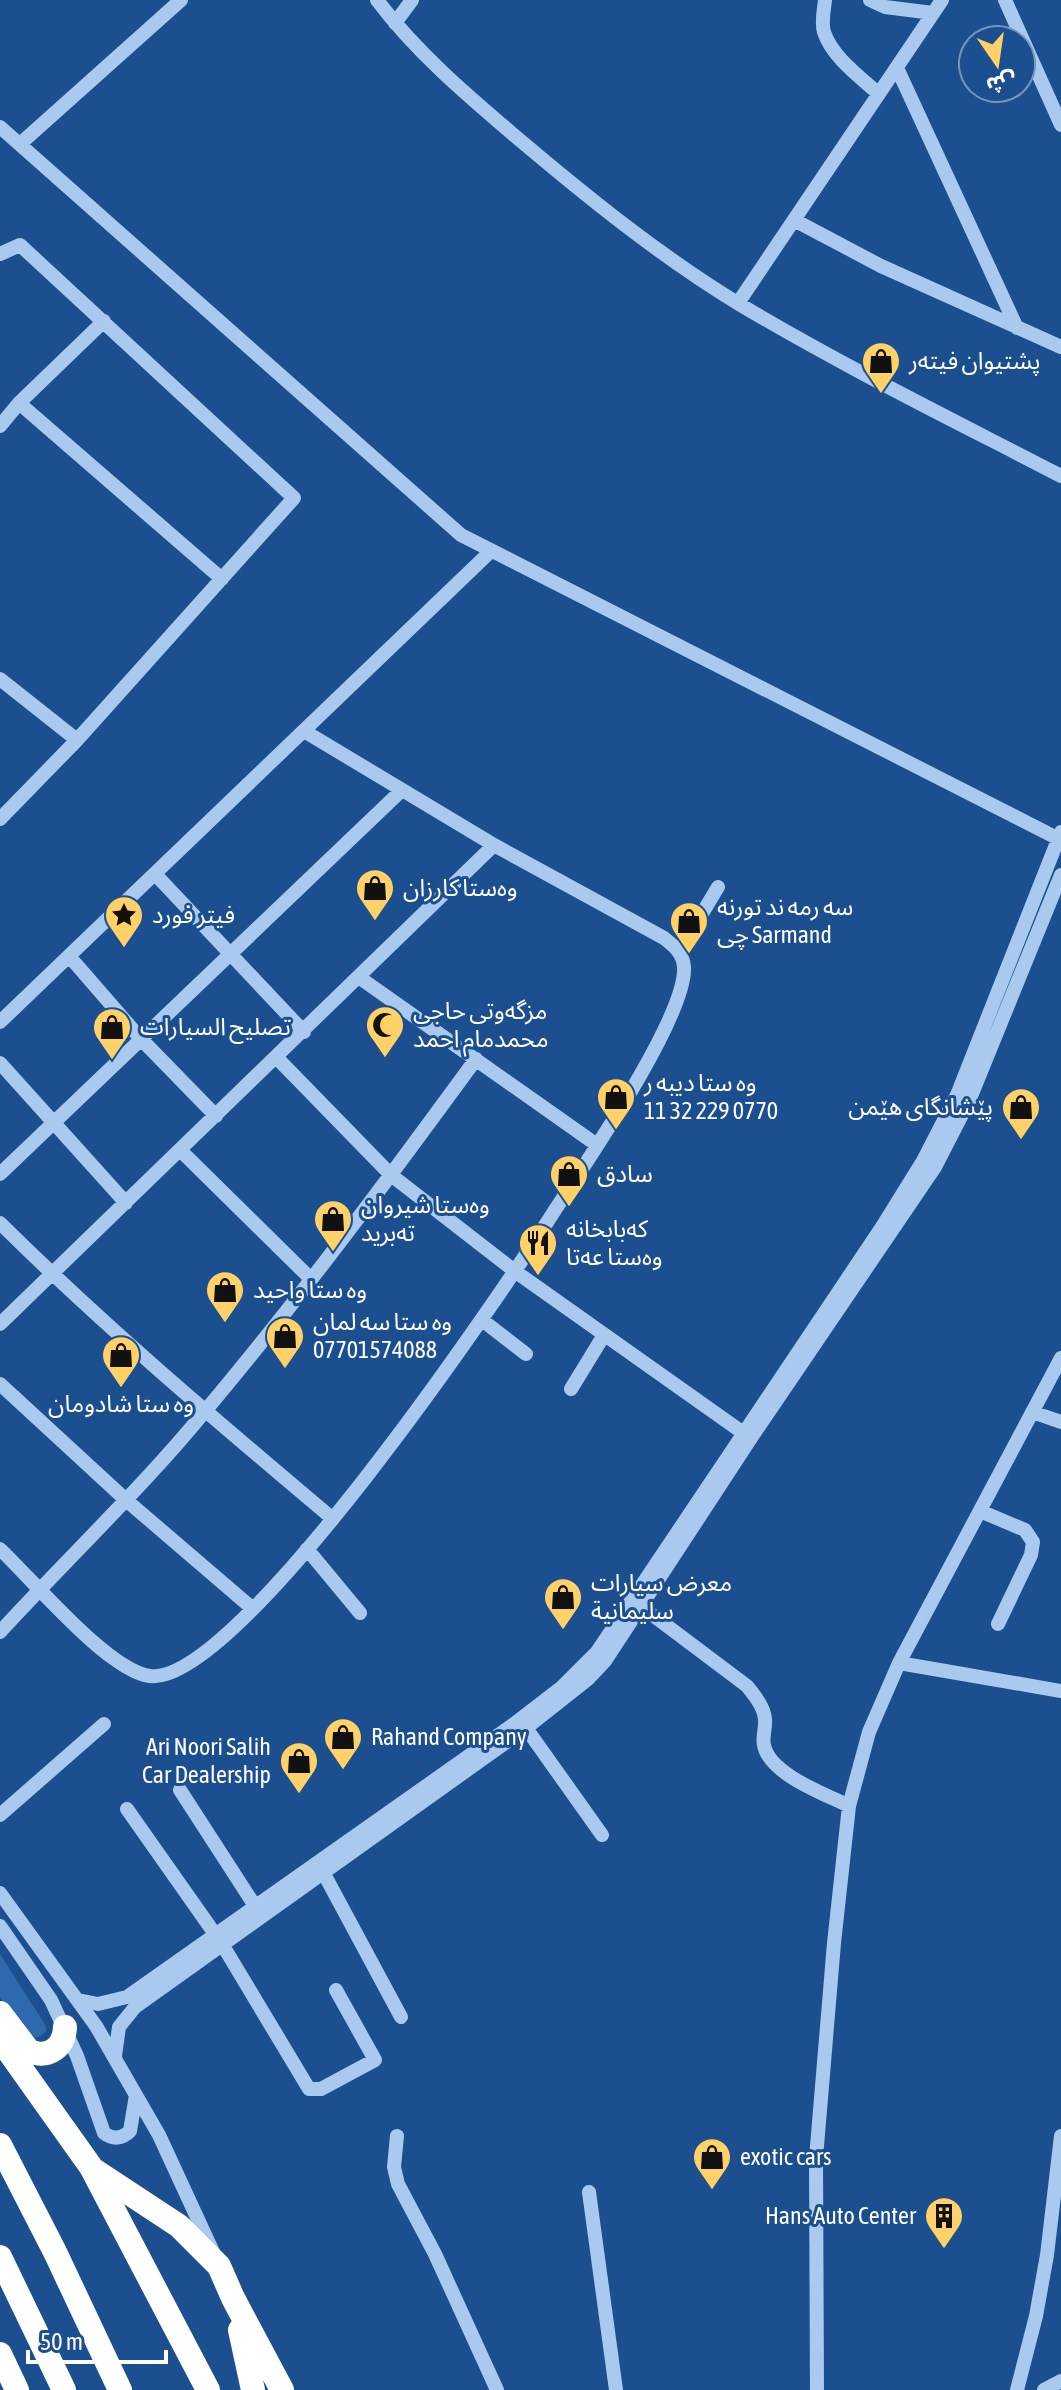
<svg xmlns="http://www.w3.org/2000/svg" width="1061" height="2390" viewBox="0 0 1061 2390" font-family="'Asap Condensed','Noto Sans Arabic',sans-serif">
  <style>
    .green { fill: #2e69ad }
    .lines { fill: none; stroke-linecap: round; stroke-linejoin: round }
    .minor { stroke: #a9c9ee; stroke-width: 14 }
    .highway { stroke: #fff; stroke-width: 24 }
    .labels { text-anchor: middle; stroke-width: 6; stroke-linejoin: round; paint-order: stroke }
    .poi-label { font-size: 24px; fill: #fff; stroke: #1b4f8f; text-anchor: start }
  </style>
  <rect width="100%" height="100%" fill="#1b4f8f"/>
  <path class="green" d="M0,1954L46,2026V2032L37,2038L28,2033L0,1997Z"/>
  <g class="lines">
    <path class="minor" d="M377,0C416,52 467,95 515,136C586,196 660,256 739,304C843,366 953,420 1061,476
      M825,0C824,10 821,22 824,32C832,57 860,77 879,94
      M870,0L885,7L933,13
      M1005,0L1061,125
      M395,23L412,0
      M897,68L1017,328
      M0,127L461,535L1061,840
      M20,144L181,0
      M794,220L881,266L1061,347
      M0,254L20,245L294,498L77,740L0,819
      M738,303L942,0
      M19,403L222,579
      M0,426L19,403L104,321
      M0,679L77,740
      M155,874L304,1032
      M679,952L718,887
      M69,956L141,1039L216,1116
      M360,978L597,1145
      M0,1022L490,552
      M277,1058L391,1175L516,1272L749,1437
      M0,1063L126,1203
      M181,1151L311,1279
      M0,1174L402,790
      M0,1223C105,1327 219,1423 333,1519
      M482,1320L526,1354
      M0,1324L494,845
      M0,1384L126,1500L253,1609
      M571,1389L604,1335
      M1032,1412L1061,1422
      M980,1511L1025,1530L1033,1542L1031,1555L998,1624
      M0,1549C32,1579 108,1671 150,1676C237,1687 504,1290 555,1210C585,1164 687,1016 684,967C683,953 674,946 664,938L494,845L304,731
      M307,1549L360,1613
      M642,1607L747,1686C755,1696 764,1707 765,1719C766,1728 762,1737 764,1745C769,1774 825,1794 849,1806
      M0,1632C68,1558 142,1488 206,1410C301,1297 389,1178 476,1059
      M899,1663L1061,1691
      M526,1728L602,1835
      M180,1790L255,1906
      M127,1809L222,1944L309,2089H321L375,2060L336,1990
      M0,1815L104,1724
      M323,1872L401,2017
      M0,1893L96,2026L159,2135L213,2252
      M0,1926L51,2000L77,2056L104,2133C113,2140 122,2139 130,2131L136,2095
      M78,2000L98,2004L127,1997L514,1724L562,1687L597,1652L882,1227L923,1161L957,1095L1061,832
      M115,2056L119,2027L135,2007L526,1728L588,1679L605,1661L751,1438L935,1167L969,1101L1061,875
      M397,2136L394,2167L398,2184L435,2254L497,2390
      M589,2192L616,2390
      M817,2390L816,2158L834,1943L849,1806L869,1732L899,1663L1061,1358
      M1017,2390L1036,2316L1047,2255L1061,2136
      M1044,2390L1061,2381"/>
    <path class="highway" d="M0,2013L29,2051C48,2059 64,2048 65,2027
      M0,2039L91,2167L208,2390
      M0,2145L55,2252L120,2390
      M94,2170L179,2226L219,2266L233,2298L282,2390
      M0,2257L64,2390
      M240,2330L253,2390
      M0,2354L17,2390"/>
  </g>
  <defs>
    <g id="shop-pin" transform="scale(2)"><path d="M0 17L-7.5 6A9.5 9.5 0 1 1 7.5 6Z" fill="#ffd166" stroke="#1b4f8f"/><path d="M-5-2.5h2.3a2.7 3.5 0 0 1 5.4 0H5L5.5 6h-11ZM-1.5-2.5h3a1.5 2.3 0 0 0-3 0Z" fill="#111"/></g>
    <g id="sight-pin" transform="scale(2)"><path d="M0 17L-7.5 6A9.5 9.5 0 1 1 7.5 6Z" fill="#ffd166" stroke="#1b4f8f"/><path d="M0-6L1.8-2.2L6-1.7L2.9 1.2L3.7 5.4L0 3.3L-3.7 5.4L-2.9 1.2L-6-1.7L-1.8-2.2Z" fill="#111"/></g>
    <g id="mosque-pin" transform="scale(2)"><path d="M0 17L-7.5 6A9.5 9.5 0 1 1 7.5 6Z" fill="#ffd166" stroke="#1b4f8f"/><path d="M3.5-4.9A6 6 0 1 0 3.5 4.9A5 5 0 1 1 3.5-4.9Z" fill="#111"/></g>
    <g id="restaurant-pin" transform="scale(2)"><path d="M0 17L-7.5 6A9.5 9.5 0 1 1 7.5 6Z" fill="#ffd166" stroke="#1b4f8f"/><path d="M-5-6h1v4h1v-4h1v4h1v-4h1v5L-1.5 .5V6h-2V.5L-5-1ZM5-6V6H3V1.5H1.5Q1.5-4 5-6Z" fill="#111"/></g>
    <g id="building-pin" transform="scale(2)"><path d="M0 17L-7.5 6A9.5 9.5 0 1 1 7.5 6Z" fill="#ffd166" stroke="#1b4f8f"/><path d="M-4-6H4V6H1V3H-1V6H-4ZM-2.5-4.3h1.7v1.8h-1.7ZM.8-4.3h1.7v1.8H.8ZM-2.5-1h1.7V.8h-1.7ZM.8-1h1.7V.8H.8Z" fill="#111"/></g>
  </defs>
  <g fill-rule="evenodd">
    <use href="#shop-pin" x="881" y="361"/>
    <use href="#shop-pin" x="375" y="888"/>
    <use href="#sight-pin" x="124" y="915"/>
    <use href="#shop-pin" x="689" y="921"/>
    <use href="#mosque-pin" x="385" y="1025"/>
    <use href="#shop-pin" x="112" y="1027"/>
    <use href="#shop-pin" x="616" y="1097"/>
    <use href="#shop-pin" x="1021" y="1107"/>
    <use href="#shop-pin" x="569" y="1174"/>
    <use href="#shop-pin" x="333" y="1219"/>
    <use href="#restaurant-pin" x="538" y="1243"/>
    <use href="#shop-pin" x="225" y="1290"/>
    <use href="#shop-pin" x="285" y="1336"/>
    <use href="#shop-pin" x="121" y="1355"/>
    <use href="#shop-pin" x="563" y="1597"/>
    <use href="#shop-pin" x="343" y="1737"/>
    <use href="#shop-pin" x="299" y="1761"/>
    <use href="#shop-pin" x="712" y="2157"/>
    <use href="#building-pin" x="944" y="2216"/>
  </g>
  <g class="labels">
    <g class="poi-label">
      <text x="909" y="369">پشتیوان فیتەر</text>
      <text x="403" y="896">وەستا کارزان</text>
      <text x="717" y="915">سه رمه ند تورنه<tspan x="717" dy="28">چی Sarmand</tspan></text>
      <text x="152" y="923">فيتر فورد</text>
      <text x="413" y="1019">مزگەوتی حاجی<tspan x="413" dy="28">محمدمام احمد</tspan></text>
      <text x="140" y="1035">تصليح السيارات</text>
      <text x="644" y="1091">وه ستا دیبه ر<tspan x="644" dy="28">11 32 229 0770</tspan></text>
      <text x="993" y="1115" text-anchor="end">پێشانگای هێمن</text>
      <text x="597" y="1182">سادق</text>
      <text x="361" y="1213">وەستا شیروان<tspan x="361" dy="28">تەبرید</tspan></text>
      <text x="566" y="1237">کەبابخانە<tspan x="566" dy="28">وەستا عەتا</tspan></text>
      <text x="253" y="1298">وه ستا واحید</text>
      <text x="313" y="1330">وه ستا سه لمان<tspan x="313" dy="28">07701574088</tspan></text>
      <text x="121" y="1412" text-anchor="middle">وه ستا شادومان</text>
      <text x="591" y="1591">معرض سيارات<tspan x="591" dy="28">سليمانية</tspan></text>
      <text x="371" y="1745">Rahand Company</text>
      <text x="271" y="1755" text-anchor="end">Ari Noori Salih<tspan x="271" dy="28">Car Dealership</tspan></text>
      <text x="740" y="2165">exotic cars</text>
      <text x="916" y="2224" text-anchor="end">Hans Auto Center</text>
    </g>
  </g>
  <g transform="translate(997 64) rotate(167)"><circle r="38" fill="#1b4f8f" stroke="#7695bc" stroke-width="2"/>
  <path d="M0-6L14 30L0 20L-14 30Z" fill="#ffd166"/>
  <text y="-12" font-size="22" font-weight="bold" text-anchor="middle" fill="#ffffff">ش</text>
  </g>
  <path d="M28 2350v12h138v-12" fill="none" stroke="#ffffff" stroke-width="4"/>
  <text x="40" y="2350" font-size="24" fill="#ffffff" stroke="#1b4f8f" stroke-width="6" paint-order="stroke">50 m</text>
</svg>
